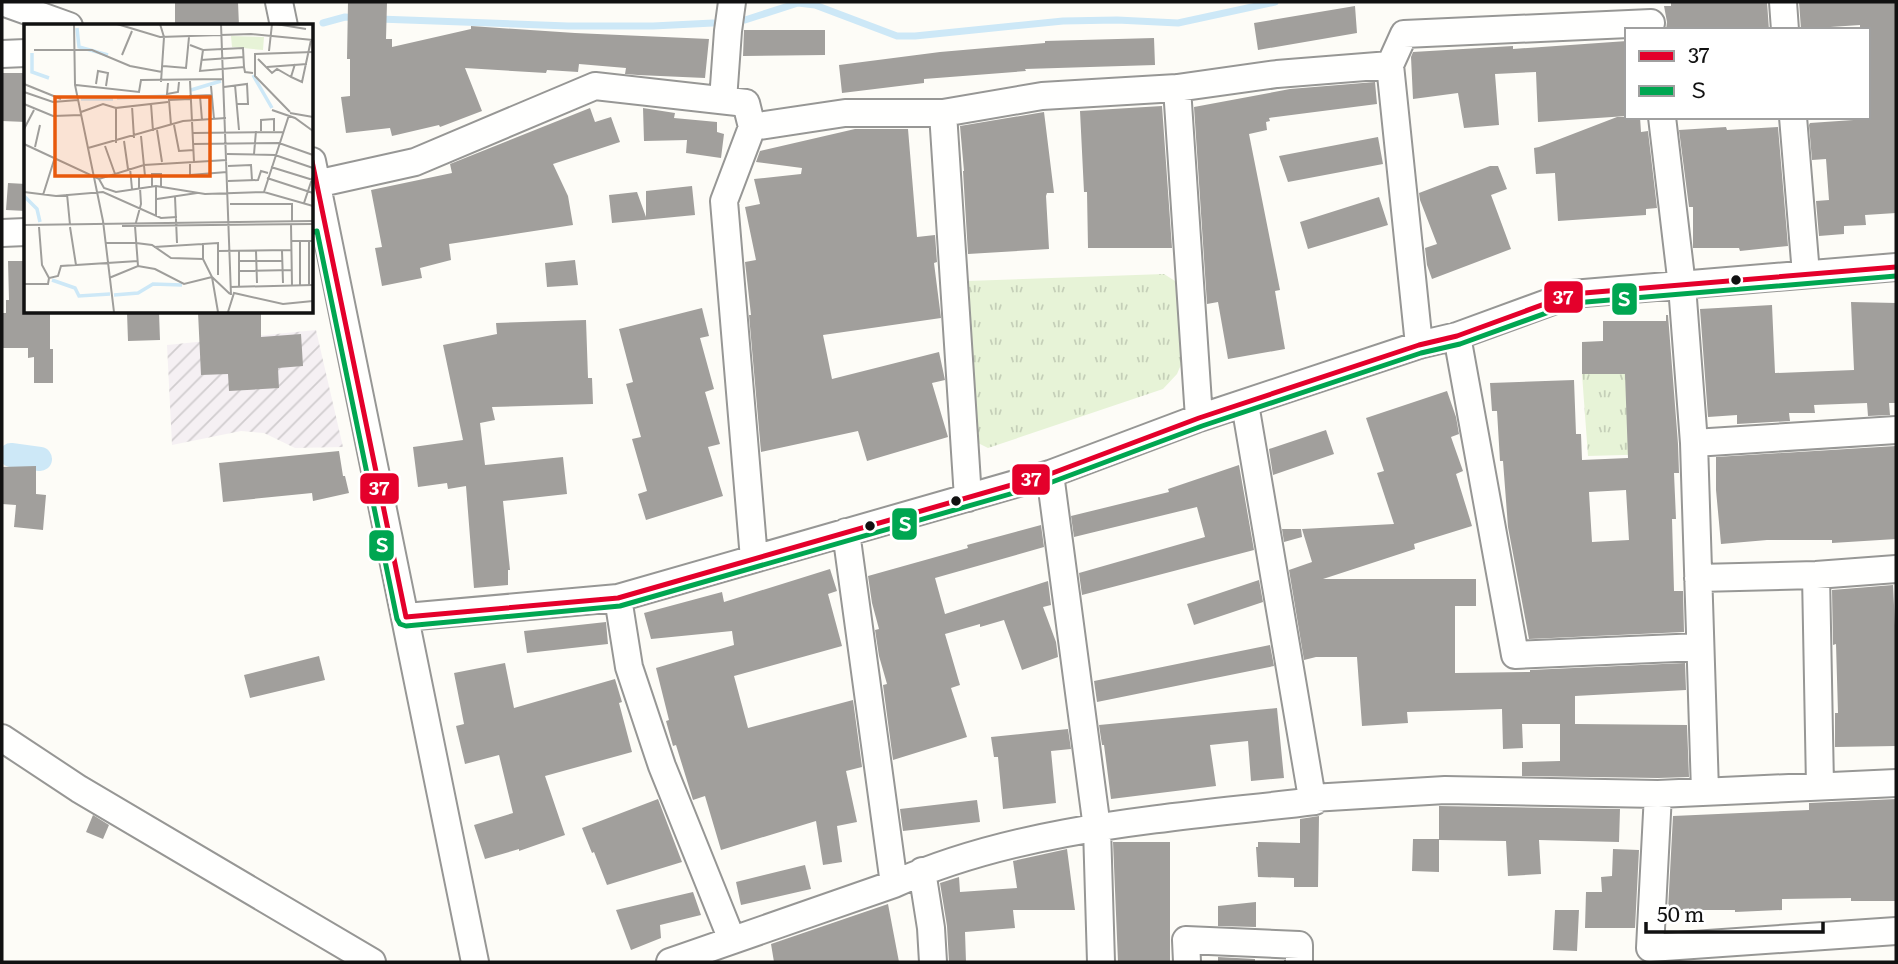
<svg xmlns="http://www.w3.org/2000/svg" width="1898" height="964" viewBox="0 0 1898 964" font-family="Literata,'Noto Sans JP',serif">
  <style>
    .industrial { fill: url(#industrial-furrows) }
    .park { fill: url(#park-tufts) }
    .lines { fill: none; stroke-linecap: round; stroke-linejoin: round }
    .stream { stroke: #cde8f7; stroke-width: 7 }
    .canal { stroke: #cde8f7; stroke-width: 24 }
    .building { fill: #a19f9c; fill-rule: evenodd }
    .minor-casing { stroke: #979795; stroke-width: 30 }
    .minor { stroke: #fffffe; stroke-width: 26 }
    .bus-1-casing { stroke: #fff; stroke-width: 10 }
    .bus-2-casing { stroke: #fff; stroke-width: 10 }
    .bus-1 { stroke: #e4002b; stroke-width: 5 }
    .bus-2 { stroke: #00a651; stroke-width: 5 }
    .bus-dot { fill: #111; stroke: #fff; stroke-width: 2.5 }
    .inset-river { fill: none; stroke: #cde8f7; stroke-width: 3.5 }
    .inset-road { fill: none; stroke: #9f9e9b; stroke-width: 2 }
    .view { fill: #e8590c; fill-opacity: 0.15; stroke: #e8590c; stroke-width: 3.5 }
    .inset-edge { fill: none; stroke: #111; stroke-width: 3.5 }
    .line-badge { stroke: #fff; stroke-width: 2.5 }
    .badge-label { font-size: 19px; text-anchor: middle; font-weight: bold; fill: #fff }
  </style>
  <defs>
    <pattern id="industrial-furrows" width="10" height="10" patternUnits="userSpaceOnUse" patternTransform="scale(1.75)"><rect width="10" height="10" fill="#f5f0f3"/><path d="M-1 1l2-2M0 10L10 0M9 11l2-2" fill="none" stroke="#d1cdcf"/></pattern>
    <pattern id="park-tufts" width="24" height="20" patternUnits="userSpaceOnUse" patternTransform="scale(1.75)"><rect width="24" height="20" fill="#e7f3d7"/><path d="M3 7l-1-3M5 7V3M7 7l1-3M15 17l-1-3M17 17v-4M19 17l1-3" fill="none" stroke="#c5cfb8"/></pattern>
  </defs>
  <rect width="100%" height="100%" fill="#fdfcf7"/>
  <path class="industrial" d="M316,330L343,447L295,448L264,433L241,431L172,445L167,345Z"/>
  <path class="park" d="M1164,274L1175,281L1183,360L1177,374L1163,389L988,448L978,443L967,281Z
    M1621,364L1659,454L1588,456L1582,374H1620Z"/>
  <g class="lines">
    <path class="stream" d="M379,19L568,26H653L713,23
      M745,20L798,3L815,5L897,36H915L1063,21L1117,20L1178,23L1275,2
      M323,23L345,17L356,18"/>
    <path class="canal" d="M11,455L40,459"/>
  </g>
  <path class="building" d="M175,2H238L239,26H175Z
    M348,2H387L386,39H392V47L471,29V26L575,33L709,39L705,78L638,75L625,74L626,68L579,64L578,72L547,70L546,73L465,68L482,111L440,127L439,125L392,136L390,128L346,133L341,97L350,96V59H347Z
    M1671,2H1767L1769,30H1666L1667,22L1664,6H1671Z
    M1799,2H1895L1896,213L1865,215L1866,225L1844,226V234L1819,236L1816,201L1829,200L1826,159L1812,160L1809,125L1810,123L1868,119V30H1860V25L1801,29Z
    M1355,6L1357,33L1258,50L1254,23Z
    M744,30H825V55L743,56Z
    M1154,38L1155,65L1025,69L1026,71L924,79V83L842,93L839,65L940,52L1045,43V41Z
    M1627,41V116L1538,122L1536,72L1495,74L1499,125L1464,128L1458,93L1413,99L1411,57L1413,52L1513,46V49Z
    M2,73H26V122L2,121Z
    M1375,82L1377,104L1269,118L1270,121L1266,122L1267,130L1249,134L1280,290L1275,291L1285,349L1228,359L1218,302L1207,304L1194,107L1290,89Z
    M1162,106L1172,248H1088L1087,192H1084L1080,111Z
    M590,108L595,122L611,117L620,142L553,164L568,196L573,225L449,244L451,260L420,268L422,278L382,286L375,248L382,247L371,190L452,173L450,164Z
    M643,108L675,113L674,118L717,122V132L724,134L721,158L686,153L687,140L644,141Z
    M1044,112L1054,193H1047L1046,196L1049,249L968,254L963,171H964L960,126Z
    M1617,117H1640L1641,132L1648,131L1657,208L1646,209V215L1558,221L1555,173L1536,174L1534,148L1539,147Z
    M1726,127L1727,130L1778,127L1788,246L1740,251L1739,248H1693V207H1689L1679,130Z
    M855,129H908L917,237L935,235L937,262L934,263L941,318L823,335L832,379L939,352L945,380L932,383L948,437L867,461L858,431L761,452L749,315H751L745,262L756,260L745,207L760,204L754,179L801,174L802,168L756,162L760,151Z
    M1378,137L1383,164L1288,182L1279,156Z
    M1490,166H1498L1507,189L1491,195L1511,249L1432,279L1427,265L1425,248L1437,244L1420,200L1419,193Z
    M8,183L26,184V211L6,210Z
    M692,186L695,215L612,223L609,195L637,192L646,217V191Z
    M1379,197L1388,225L1308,249L1300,222Z
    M575,260L578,285L547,287L545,263Z
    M8,261H26V313H50V349H53V383H34V357L28,358V348H2V313H6V300H9Z
    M1851,302L1896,303V403H1889L1890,415L1868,416L1867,403L1814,405L1815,413H1789L1790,421L1737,424V415L1708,417L1700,309L1772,305L1775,373L1854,370Z
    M702,308L709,336L700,338L714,389L705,392L720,444L708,447L723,496L646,520L638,494L647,491L632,439L641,437L626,384L633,382L619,329Z
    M127,312H159L160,340L128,341Z
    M198,312H261V337L301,334L303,366L278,368L279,388L229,391L228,374L201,375Z
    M1666,315H1668L1678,444L1679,473H1674L1676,519H1672L1674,591H1683L1684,632L1529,639L1508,527L1503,461H1500L1497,411H1492L1490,383L1574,380L1576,434H1581L1582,460L1628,458L1625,374H1582V342L1603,341V321H1666ZM1626,490L1629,540L1592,542L1589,492Z
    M586,320L588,378H592L593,404L492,407L495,420L480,423L485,465L563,457L567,494L503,501L510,570H508V585L474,588L466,486L448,489L447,483L418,487L413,447L463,440L443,345L497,334L496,323Z
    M1447,391L1456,417L1459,434L1451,437L1463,471L1456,474L1472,526L1414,544L1415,549L1323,579H1476V606H1455V673L1530,672V670L1685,663L1686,690L1575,696V724L1687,725L1689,777L1658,778L1522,776V762L1560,761V724H1522L1523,748L1503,749L1502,709L1407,712L1408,723L1362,726L1357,657H1316L1304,660L1289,570L1312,562L1302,529L1394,524L1377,473L1384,471L1366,418Z
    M1326,430L1334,454L1273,475L1269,449Z
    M1896,446V539L1832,543V540H1767L1721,544L1716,490V457Z
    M339,451L343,476H345L349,493L313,501L312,493L223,502L219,463Z
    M1239,465L1254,550L1082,595L1079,573L1205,537L1197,507L1074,537L1071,516L1169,492L1168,489Z
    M36,466V494L46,495L43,530L14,527L16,505L2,504V467Z
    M1041,525L1044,547L935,578L945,614L1048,581L1051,605L1043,607L1056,642L1058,657L1022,670L1004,620L980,627V624L945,634L960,685L951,688L967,737L893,760L883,685L887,684L879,656L875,630L879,629L872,603L868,576L968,548L967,545Z
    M1282,529H1301L1302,537L1284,542Z
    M830,569L837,591L828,594L842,646L734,676L748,728L853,700L862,767L846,771L857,822L837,826L842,862L823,865L816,821L721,850L705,796L693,800L676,745L673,746L666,721L669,720L656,668L734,645L732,631L651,639L644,613L722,592L724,602Z
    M1259,580L1263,602L1194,625L1187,604Z
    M1893,585L1896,646V746L1835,747V713H1838L1836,644L1833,645L1832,590Z
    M606,622L608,644L527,653L524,631Z
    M1270,645L1274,666L1097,702L1094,681Z
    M319,656L325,680L250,698L244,675Z
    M505,663L514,708L615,679L622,702L619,703L632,752L545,776L565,835L519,851V849L485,859L474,825L513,813L499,755L465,764L456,726L464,724L454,673Z
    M1277,708L1284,778L1251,781L1248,741L1210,745L1216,786L1111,799L1104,745H1102L1099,725Z
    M1068,729L1071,749L1051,751L1056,803L1003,809L998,757H994L991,737Z
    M658,799L682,862L607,885L594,852L592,853L582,828Z
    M1896,799V901H1851V898L1782,899V910L1735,912V910H1668L1673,816L1809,810V803Z
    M977,800L980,822L903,831L900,809Z
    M1439,806L1620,809L1619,842L1539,840L1541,874L1508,876L1506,841L1439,840V872L1412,871L1413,839H1439Z
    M93,815L109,825L103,839L86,832Z
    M1319,816L1318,887H1294V878L1258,877L1256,847H1258V842L1300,843V819Z
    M1113,842H1170V962H1118Z
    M1067,849L1075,910H1013L1015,928L965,932L966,962H949L947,926L940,883L959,877L960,892L1017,888L1013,861Z
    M1613,849L1639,850L1635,928H1585L1586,892H1602L1601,877L1612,876Z
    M805,865L811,889L741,905L736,882Z
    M693,892L701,915L660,925L661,938L631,950L616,910Z
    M1256,902V927L1218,926V906Z
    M888,904L899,962H774L771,944Z
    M1555,910H1579L1577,951L1553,950Z
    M1218,957L1255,959V962H1218Z"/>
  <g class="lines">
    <g class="minor-casing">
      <path id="minor" d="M2,2L69,26
        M279,2L284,26
        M1783,2L1785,30
        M2,54L26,53
        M1177,88L1199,418
        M723,100L728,31L732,2
        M943,113L968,498
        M1662,117L1682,286L1694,443L1705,791
        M1793,117L1806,274
        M312,161L475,962
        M316,184L415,162L595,86L746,103L752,127
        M2,233L26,232
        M1457,336L1515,655L1700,647
        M1419,345L1390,65L1404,34L1651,23
        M1245,404L1312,798
        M1694,443L1896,430
        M1050,474L1097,828L1101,962
        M846,532L894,884
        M754,559L724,201L752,127L845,113H943L1042,96L1177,88L1277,74L1390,65
        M1816,575L1820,786
        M1698,578L1816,575L1896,569
        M618,598L629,667L662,766L732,940
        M406,617L618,598L1050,474L1199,418L1419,345L1457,336L1572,294L1896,267
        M2,738L79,789L372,962
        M1658,794L1650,948L1896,931
        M922,871L931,928L933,962
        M670,962L894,884C1023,826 1176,818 1315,801L1312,798L1445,790L1658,794L1896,783
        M1187,962L1186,940L1299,945V962"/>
    </g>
    <use href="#minor" class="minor"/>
    <g class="bus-1-casing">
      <path id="bus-1" d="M312,161L406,617L618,598L1050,474L1199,418L1419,345L1457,336L1572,294L1896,267"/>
    </g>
    <g class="bus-2-casing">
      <path id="bus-2" d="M313,232L317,231L397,619L400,624L406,626L620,606L1052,482L1202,426L1421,353L1460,344L1574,303L1896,276"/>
    </g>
    <use href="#bus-1" class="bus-1"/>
    <use href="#bus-2" class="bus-2"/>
  </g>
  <g class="bus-dot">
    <circle cx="1736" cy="280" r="6"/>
    <circle cx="956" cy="501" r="6"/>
    <circle cx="870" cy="526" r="6"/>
  </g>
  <g transform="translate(24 24)">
    <rect width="289" height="289" fill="#fdfcf7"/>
    <path d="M207,12L240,13L239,26L208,23Z" fill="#e7f3d7"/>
    <path class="inset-river" d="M53,4L55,23L84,31M8,29V48L25,54M229,51L248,84M167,66L197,57M93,74L142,72M57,75H89M0,172L13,185L16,198M28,256L51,264L55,272L86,270M90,271L114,269L129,260L158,261"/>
    <path class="inset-road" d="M50,0L51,61L79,197L90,288M93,0L136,13L227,10L289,16M136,0L140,13L137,58M197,0L207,271M252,0L282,5M166,21L179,26L219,24L220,43M10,26H68L106,42L138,48M179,26L176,47L220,43L221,48L229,49M245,27L248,0M98,31L108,7M234,35L248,49L253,45L267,53M177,36L220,33M271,40L267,53L278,58L287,16M139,42L162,44L165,13M243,43L283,40M166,57L170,138M144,59L143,70L154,68L155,58M0,60L37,75M72,60L74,47L84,49L82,62M52,61L115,68L117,56L200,55M211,61L215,106M187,62L190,95M200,63L223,60L224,80H213M0,68L29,78L54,76M165,72L188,71M176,72L178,96M0,80L29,92L57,91M127,80L129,107M108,82L110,114M248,86L271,94L289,107M57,88L79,80L92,84M266,88L231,52V30L289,28M266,89L289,93M147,101L145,76L166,75M150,101L155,127L170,126M0,105L10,86M133,106L138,138M237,107V96L250,95V107M169,109L260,108M100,117L104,145M92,119V84L144,78M0,120L75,155L120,141L203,136M169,120L255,119L289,131M81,122L91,150M11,123L16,101M64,124L159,97L202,94M203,130L251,131L289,144M230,130L232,107M166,138V151L203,148M204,142L227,141L228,156M247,143L289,156M106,144L108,165M243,154L289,169M75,155L80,164L92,168L132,162L181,170L240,168L289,182M204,157L234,156L237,147L244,149M128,162V150H137V162M132,162V192M115,164V153L121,152L117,112M0,168L32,172L79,168L137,194L153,193M240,168L265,91M43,170L46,201M19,171L31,133M151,173L153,219M133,175L173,169M280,179L289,152M206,180H268V197M267,200L268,261M0,201L289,197M98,202L289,200M15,203L18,241L25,254M46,203L52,241M267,217H289M276,217V261M285,217V261M81,219H112L128,221L147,234L179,235M179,219V235L188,253L194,288M130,223L194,219V227L267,226M194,227V251M232,227L233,259M258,227L259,259M215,237H258M114,242L111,202L117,180L116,164M215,247L268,246M188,253L206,270M85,254L114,242L131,245L160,260L188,253M0,260H24L25,254L34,252L37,242L114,237M215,262V227M206,263L289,261M204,288L210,269L259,280L289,277"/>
    <path class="view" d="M31,73H186V152H31Z"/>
    <rect width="289" height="289" class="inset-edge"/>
  </g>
  <g class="line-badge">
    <rect x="1543" y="280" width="41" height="34" rx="7" fill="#e4002b"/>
    <rect x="1611" y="282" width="27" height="34" rx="7" fill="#00a651"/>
    <rect x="1011" y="463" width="40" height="33" rx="7" fill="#e4002b"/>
    <rect x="359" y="472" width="41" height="33" rx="7" fill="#e4002b"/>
    <rect x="891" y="507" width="27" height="34" rx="7" fill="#00a651"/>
    <rect x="368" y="529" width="27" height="33" rx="7" fill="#00a651"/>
  </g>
  <g class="badge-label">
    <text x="1563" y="304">37</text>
    <text x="1624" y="306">Ｓ</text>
    <text x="1031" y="486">37</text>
    <text x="379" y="495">37</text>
    <text x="905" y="531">Ｓ</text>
    <text x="382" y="552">Ｓ</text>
  </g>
  <rect width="1898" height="964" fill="none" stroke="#111111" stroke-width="7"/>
  <rect x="1625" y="28" width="245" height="91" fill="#ffffff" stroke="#a0a0a0" stroke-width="2"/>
  <rect x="1639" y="51" width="35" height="10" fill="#e4002b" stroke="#a0a0a0" stroke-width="2"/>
  <text x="1688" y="63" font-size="21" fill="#111111">37</text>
  <rect x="1639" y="86" width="35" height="10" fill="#00a651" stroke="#a0a0a0" stroke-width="2"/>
  <text x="1688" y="98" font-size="21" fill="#111111">Ｓ</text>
  <path d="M1646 922v10h177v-10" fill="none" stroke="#111111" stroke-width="3.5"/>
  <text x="1657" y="922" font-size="21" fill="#111111" stroke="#ffffff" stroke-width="5" paint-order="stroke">50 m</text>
</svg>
